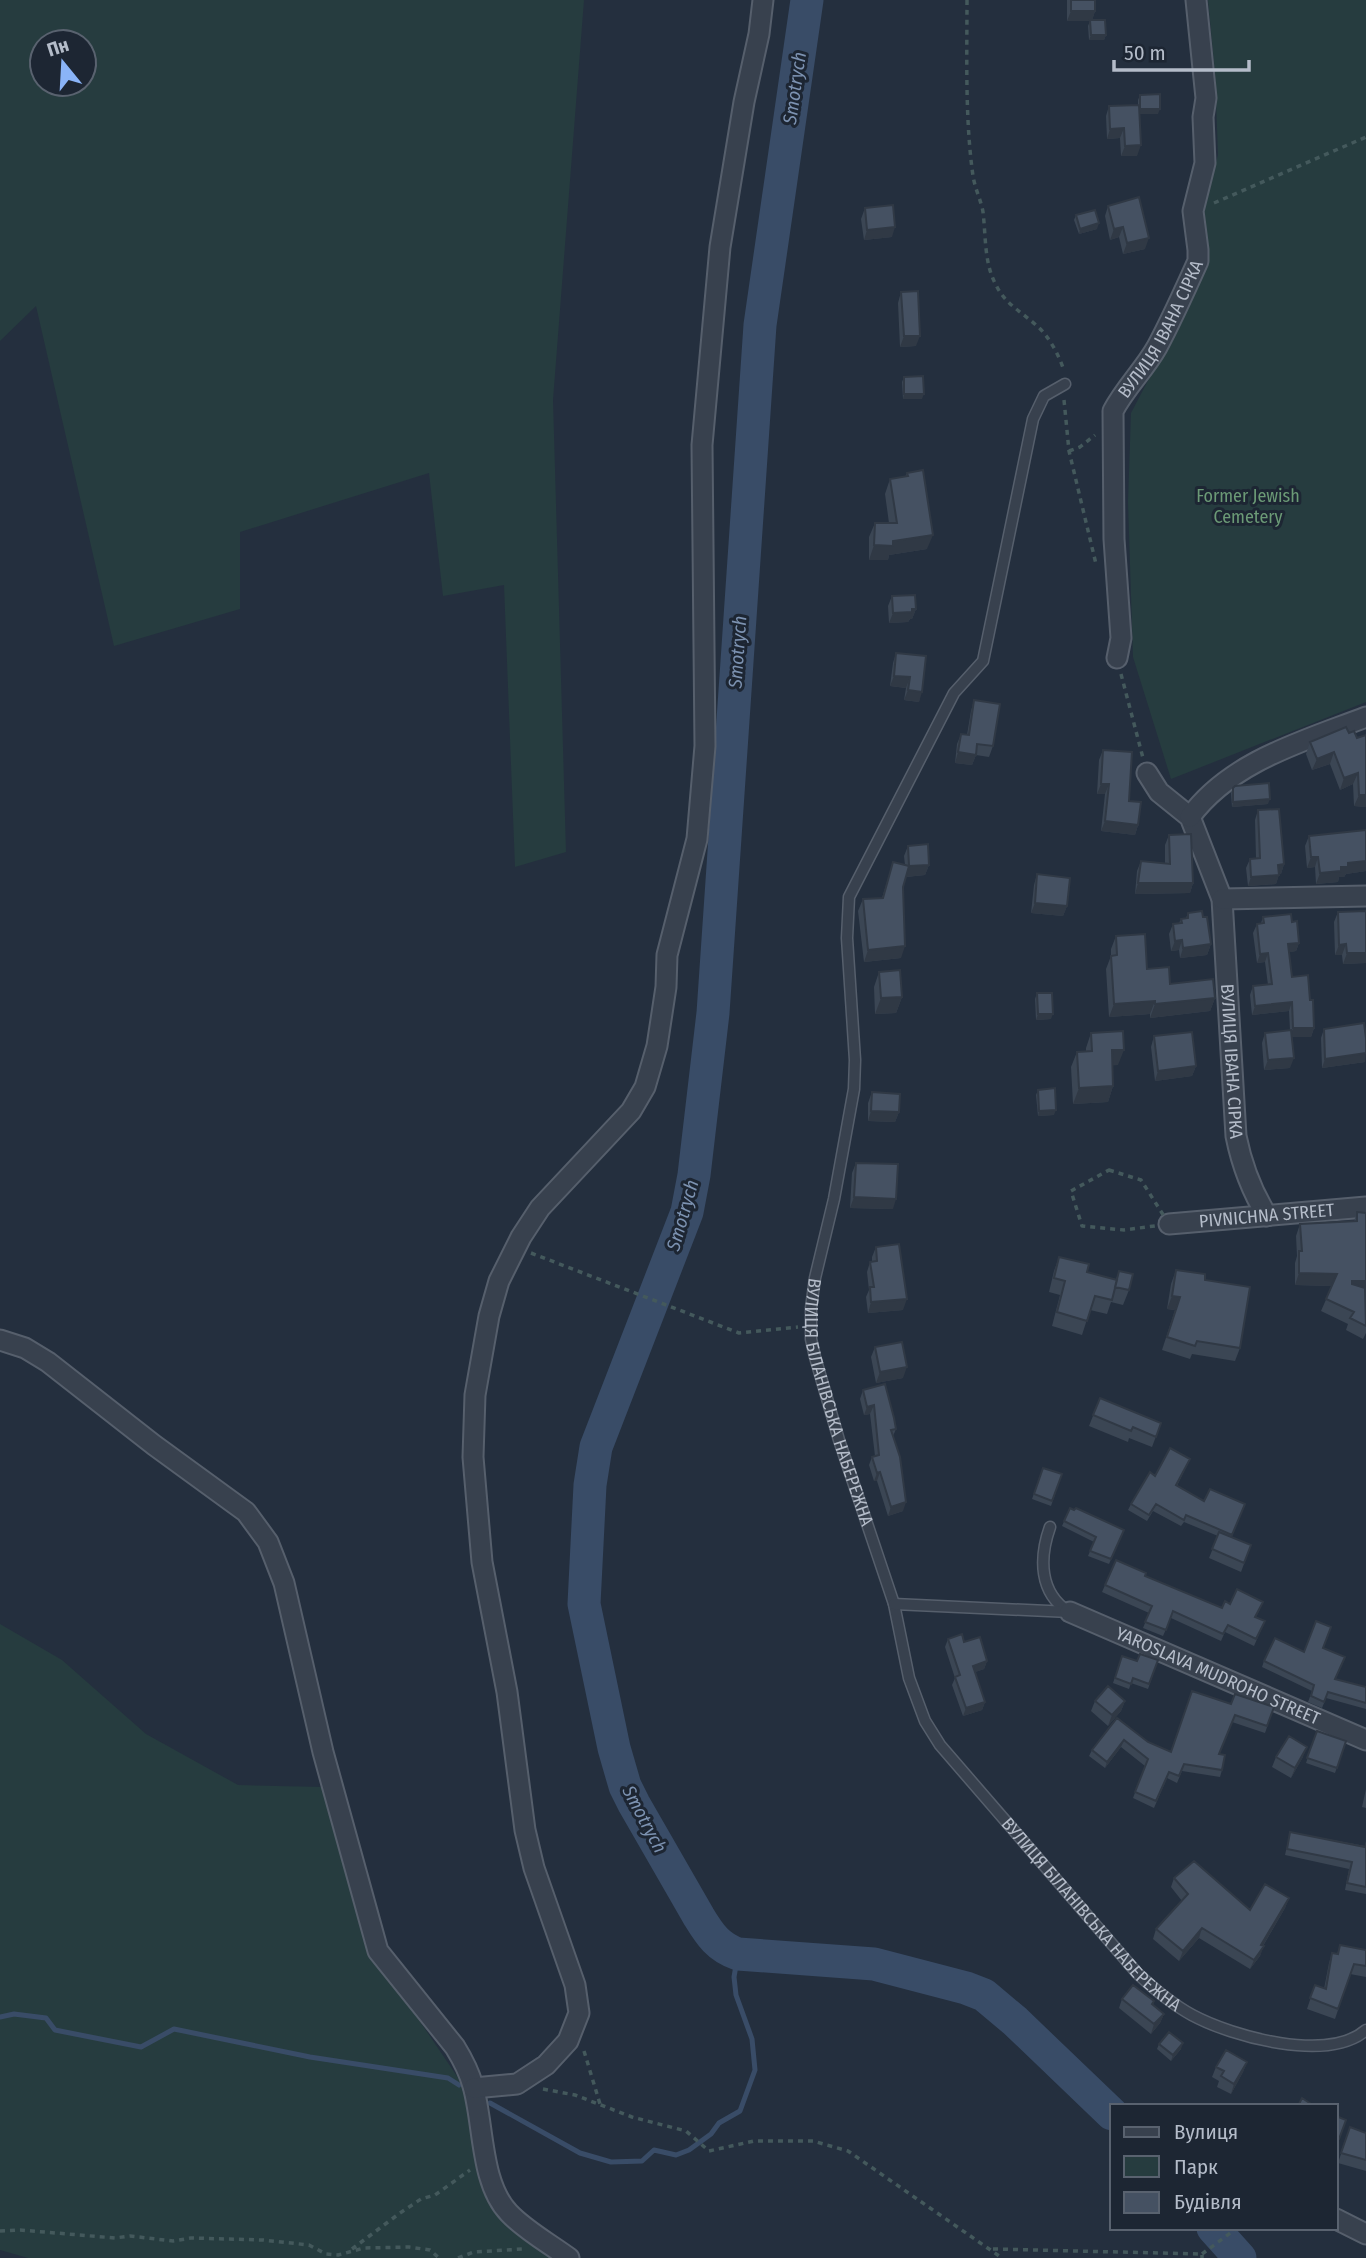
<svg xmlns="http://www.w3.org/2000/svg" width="1366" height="2258" viewBox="0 0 1366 2258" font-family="'Fira Sans Condensed',sans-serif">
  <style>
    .green { fill: #263c3f; fill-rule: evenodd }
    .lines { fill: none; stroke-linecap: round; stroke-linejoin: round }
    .stream { stroke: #394c67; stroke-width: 5 }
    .river { stroke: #394c67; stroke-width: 33 }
    .service-casing { stroke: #565f6c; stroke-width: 13 }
    .minor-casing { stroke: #565f6c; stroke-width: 23 }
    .path { stroke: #44595c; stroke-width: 3.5; stroke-dasharray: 5 5; stroke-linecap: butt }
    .service { stroke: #38414e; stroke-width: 10 }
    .minor { stroke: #38414e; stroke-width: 19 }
    .wall { fill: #3b4654 }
    .shaded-wall { fill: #303945 }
    .building { fill: #455162; stroke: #303945; stroke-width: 2 }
    .labels { text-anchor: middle; stroke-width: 6; stroke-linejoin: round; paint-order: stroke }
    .street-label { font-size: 18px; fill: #b4bcc9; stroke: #1d2633 }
    .park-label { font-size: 18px; fill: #6b9a76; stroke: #1d2633 }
    .water-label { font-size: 19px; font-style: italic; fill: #7c92b1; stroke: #1d2633 }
  </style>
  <rect width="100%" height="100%" fill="#242f3e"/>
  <path class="green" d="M0,0H584L553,400L566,852L515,867L504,585L443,596L429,473L240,532V609L114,646L36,306L0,341ZM84,42V84H42V42Z
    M1208,0H1366V702L1171,779L1133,657L1128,502L1131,413L1188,304L1209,254L1203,208L1218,155L1215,73Z
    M0,1624L62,1660L146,1734L238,1785L323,1787L383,1967L465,2088L493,2209L558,2258H28L0,2250Z"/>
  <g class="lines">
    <path class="stream" d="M0,2017L14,2014L46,2018L55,2030L141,2047L174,2029L310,2057L448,2078L459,2085
      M490,2103L580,2153L611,2162L642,2161L654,2150L676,2155L689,2150L711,2134L719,2123L740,2111L755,2070L752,2039L736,1995L734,1977L738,1954"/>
    <path class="river" d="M807,0L760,325L713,1013L694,1175L687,1212L596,1447L590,1485L584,1604L614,1748L625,1786L634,1804L699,1917C710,1935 718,1947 738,1954L874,1964L966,1988L984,1995L1015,2021L1112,2114
      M1213,2228L1240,2258"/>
    <g class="service-casing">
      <g id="service">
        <path id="s1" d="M1065,384L1044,396L1033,419L983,661L954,693L849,897L847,938L855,1060L854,1089L834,1199L815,1278L811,1308V1339L815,1357L839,1440L894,1604L909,1678L925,1721L940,1745L1137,1973C1154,1989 1172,2004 1192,2015C1233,2037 1328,2063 1366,2030"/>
        <path d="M1050,1527C1039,1558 1039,1593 1069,1612"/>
        <path d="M894,1604L1070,1612"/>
      </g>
    </g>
    <g class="minor-casing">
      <g id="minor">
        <path id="s2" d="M1117,658L1121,638L1114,539L1113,411C1125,388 1144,370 1157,347C1172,319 1185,290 1198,261V250L1193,211L1205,163L1203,117L1206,98L1196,0"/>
        <path id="s3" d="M1147,773L1159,792L1190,817L1222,899L1236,1136C1242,1166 1251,1190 1267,1216"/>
        <path d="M1190,817C1231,761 1304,741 1366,717"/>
        <path d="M1222,899L1366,896"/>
        <path id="s4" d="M1169,1224L1366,1207"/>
        <path d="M0,1340L25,1348L48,1362L154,1445L246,1512L268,1542L284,1583L323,1752L378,1951L455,2047C463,2060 469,2071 473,2086C484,2124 480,2183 509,2213C525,2230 550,2244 569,2258"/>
        <path id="s5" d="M1070,1612L1366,1740"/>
        <path d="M474,2088L517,2084L546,2065L568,2041L579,2013L575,1985L534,1868L525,1830L507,1692L482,1562L473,1457L475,1395L489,1316L499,1281L521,1237L540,1208L631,1111L645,1087L657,1046L666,987L667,955L697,839L705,746L702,445L720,247L744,102L759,34L763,0"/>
        <path d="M1336,2219L1366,2234"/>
      </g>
    </g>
    <path class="path" d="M967,0C967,58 965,119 973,176C975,189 981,200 983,212C986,237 984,263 996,285C1005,304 1022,312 1037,326C1049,336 1060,357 1064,371
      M1214,203L1366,137
      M1064,400L1069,451L1096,564
      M1069,451L1080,447L1095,435
      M1121,674L1143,758
      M1109,1170L1141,1180L1169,1224L1124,1230L1082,1226L1071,1191Z
      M531,1253L739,1333L798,1327
      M584,2051L600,2104
      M543,2089L575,2095L632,2117L686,2131L709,2151L754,2141H813L848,2151L1002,2258
      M0,2231L20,2230L115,2238L130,2236L173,2241L191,2238L263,2240L309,2245L326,2254L338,2255L364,2248L409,2247L430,2250L439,2258
      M352,2249L400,2213L421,2199L435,2195L470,2170
      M993,2249L1202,2254V2258
      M1202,2254L1237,2228
      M458,2258L474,2252L522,2249"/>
    <use href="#service" class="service"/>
    <use href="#minor" class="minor"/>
  </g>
  <path class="wall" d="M1067,0H1095V11L1092,20L1106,35L1104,40H1089L1088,26L1090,21H1067Z
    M1140,95L1158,114H1140L1137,156H1121L1120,138L1107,139L1106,116L1109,106L1138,105V100Z
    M1108,206L1145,249L1123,254L1119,237L1110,240L1105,216Z
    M865,208L892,237L864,240L861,219Z
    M1076,215L1097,229L1079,234L1074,220Z
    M901,292L916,346L900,347L898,303Z
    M904,377L922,399H903L902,382Z
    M907,473L927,549L889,555L888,560H869V537L875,523H889L885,494L890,479L905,477Z
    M892,596L916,609L912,619H910L908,622L889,623L888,606Z
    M896,653L926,656L919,702L904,700L906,688L890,686L893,663Z
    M974,700L993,746L989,757L976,755L972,765L955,763L957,744L961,734L967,735L971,711Z
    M1349,733L1357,738L1366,735V807L1354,806L1353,784L1340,790L1330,764L1312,770L1306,754L1310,742Z
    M1103,750L1129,801L1138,825L1135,835L1101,831L1105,794H1097L1099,760Z
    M1233,788L1268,804L1232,807L1231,793Z
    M1258,810L1284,864L1281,874H1279L1276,884L1248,886L1246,868L1250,859L1256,858L1255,820Z
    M1366,830V871L1346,874L1344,877H1339L1338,882L1316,884L1315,867L1307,868L1305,846L1309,836Z
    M1169,835L1193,883L1190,893L1135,894L1137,871L1141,861L1165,863V845Z
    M908,846L929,865L925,875L906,877L903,887L901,958L864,962L858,911L863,899L882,898L893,862L905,865L904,856Z
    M1037,874L1067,906L1063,916L1031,913L1034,885Z
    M1366,911V963L1343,964L1342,955H1335L1334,922L1338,912Z
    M1188,913L1203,917L1211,944L1207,955L1180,958L1179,950L1171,951L1169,934L1173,924L1179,923L1181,919L1186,918Z
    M1263,917L1292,922L1299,943L1296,951L1289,952L1292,977L1314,1028L1311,1037H1292L1290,1068L1264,1070L1262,1043L1265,1033L1290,1030L1289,1011L1252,1015L1250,995L1253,986L1268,985L1265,962L1257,963L1253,933L1257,924L1261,923Z
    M1116,936L1147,969L1170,984L1215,998L1210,1011L1150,1018V1014L1109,1017L1106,969L1111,956V949Z
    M879,972L902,997L896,1013L875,1014L874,987Z
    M1037,993L1051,1019L1036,1020L1035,999Z
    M1324,1029L1365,1062L1322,1068L1321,1038Z
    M1091,1033L1118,1065H1112L1113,1086L1108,1102L1073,1104L1071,1067L1077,1052L1086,1051V1048Z
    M1154,1036L1196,1066L1192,1076L1155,1081L1151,1047Z
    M1038,1090L1054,1115L1038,1116L1036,1095Z
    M872,1092L899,1112L895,1122L868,1121V1103Z
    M856,1163L893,1209L850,1208L852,1173Z
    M1357,1212L1366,1213V1293H1365V1305L1366,1306V1333L1363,1339L1346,1330L1348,1324L1321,1311L1332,1286L1295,1285V1263L1297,1256L1296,1236L1300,1224L1354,1221Z
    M876,1247L903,1310L868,1313L866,1297L869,1290L867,1272L870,1262L872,1261V1257Z
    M1059,1257L1087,1272L1116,1279L1119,1271L1129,1290L1123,1305L1111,1302L1107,1314L1090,1310L1082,1335L1052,1326L1060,1295L1049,1292L1054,1271Z
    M1176,1270L1205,1280L1240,1348L1235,1361L1192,1354L1190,1359L1162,1350L1175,1310L1167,1309L1171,1284Z
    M875,1347L903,1378L876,1383L871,1357Z
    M863,1390L896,1429L893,1436L903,1511L888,1516L877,1481H874L869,1465L872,1457L875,1456L870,1414L864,1415L860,1399Z
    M1100,1398L1161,1423L1152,1447L1129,1438L1128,1442L1089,1426Z
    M1187,1465L1177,1486L1204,1501L1245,1504L1231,1537L1251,1545L1241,1572L1209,1558L1218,1536L1184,1522L1181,1526L1153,1511L1147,1521L1128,1510L1131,1504L1155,1476Z
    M1043,1468L1062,1474L1051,1506L1032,1499Z
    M1070,1508L1122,1535L1109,1564L1088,1556L1094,1542L1062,1526Z
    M1116,1560L1145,1576L1222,1608L1230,1604L1260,1609L1256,1617L1265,1621L1254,1646L1225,1632L1221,1641L1171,1618L1163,1636L1143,1628L1149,1613L1102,1592Z
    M948,1639L964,1642L987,1661L984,1669L975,1672L985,1702L982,1710L963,1716L952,1685L955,1678L945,1647Z
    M1323,1648L1336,1679L1366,1687V1709L1326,1698L1322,1708L1308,1702L1312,1691L1262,1667L1264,1661Z
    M1122,1656L1137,1661L1158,1660L1148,1689L1131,1683L1129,1689L1113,1683Z
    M1095,1701H1125L1121,1711L1108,1726L1091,1711Z
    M1231,1704L1274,1707L1265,1733L1232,1722L1219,1754L1222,1770L1220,1777L1182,1771L1177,1783L1167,1778L1154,1808L1133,1798L1145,1766L1121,1747L1105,1768L1089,1756L1092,1750L1117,1718L1148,1742L1171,1752Z
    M1317,1731L1346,1741L1335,1773L1306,1763Z
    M1276,1757H1303L1291,1778L1272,1767Z
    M1366,1789V1808L1362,1807Z
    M1290,1832L1365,1846L1366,1841V1894L1345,1890L1349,1869L1285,1855Z
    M1174,1878L1250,1910L1289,1898L1285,1908L1263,1946L1260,1956L1250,1969L1199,1938L1179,1961L1153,1939L1156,1929L1182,1901L1171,1887Z
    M1340,1945L1366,1950V1977L1350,1974L1335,2019L1307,2009L1315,1985L1324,1989L1329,1963L1332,1953L1337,1954Z
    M1122,1999L1154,2001L1153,2005L1164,2014L1160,2023L1151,2034L1119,2008Z
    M1159,2044L1181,2049L1171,2061L1157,2049Z
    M1247,2062L1243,2072L1231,2094L1217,2087L1219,2081L1212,2077L1216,2067Z
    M1350,2127L1366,2133V2171L1338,2163Z"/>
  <path class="shaded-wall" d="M1071,11H1095L1092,21H1067Z
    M1091,35H1106L1104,40H1089Z
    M1140,109H1160L1158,114H1138Z
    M1124,128L1120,138L1107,139L1110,129Z
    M1141,145L1137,156H1121L1125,146Z
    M1099,223L1097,229L1079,234L1080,229Z
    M895,227L892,237L864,240L867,230Z
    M1123,227L1119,237L1110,240L1114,229Z
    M1149,238L1145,249L1123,254L1127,243Z
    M904,336H920L916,346L900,347Z
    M904,394H924L922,399H903Z
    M933,535L927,549L889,555L888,560H869L874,545Z
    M916,609L912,619H910L908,622L889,623L893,613Z
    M894,676L910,677L906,688L890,686Z
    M908,690L922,692L919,702L904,700Z
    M958,752L976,755L972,765L955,763Z
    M1334,752L1330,764L1312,770L1317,759Z
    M1358,773L1353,784L1340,790L1344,778Z
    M1101,784H1109L1105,794H1097Z
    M1359,795H1366V807L1354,806Z
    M1270,799L1268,804L1232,807L1233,802Z
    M1105,821L1138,825L1135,835L1101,831Z
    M1311,857H1318L1315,867L1307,868Z
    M1366,861V871L1346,874L1344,877H1339L1338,882L1316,884L1320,873L1341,867L1348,863Z
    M1284,864L1281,874H1275L1278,865Z
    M929,865L925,875L905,877L909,866Z
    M1279,875L1276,884L1248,886L1251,877Z
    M1138,883H1193L1190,893L1135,894Z
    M1035,903L1067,906L1063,916L1031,913Z
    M1182,940L1179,950L1171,951L1175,941Z
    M1299,943L1296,951L1285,953L1288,944Z
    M1211,944L1207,955L1180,958L1183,948Z
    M1346,944L1342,955H1335L1339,945Z
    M905,946L901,958L864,962L868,950Z
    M1268,953L1265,962L1257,963L1260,954Z
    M1347,953H1366V963L1343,964Z
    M902,997L896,1013L875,1014L881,998Z
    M1215,998L1210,1011L1150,1018L1155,1004Z
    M1155,1001L1150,1014L1109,1017L1114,1004Z
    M1292,1002L1289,1011L1252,1015L1255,1006Z
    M1038,1014H1053L1051,1019L1036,1020Z
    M1293,1028H1314L1311,1037H1290Z
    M1112,1050H1124L1118,1065L1106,1066Z
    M1366,1053L1365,1062L1322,1068L1325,1059Z
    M1294,1058L1290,1068L1264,1070L1268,1060Z
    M1196,1066L1192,1076L1155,1081L1158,1071Z
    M1113,1086L1108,1102L1073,1104L1079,1088Z
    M1056,1110L1054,1115L1038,1116L1039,1111Z
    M871,1111L899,1112L895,1122L868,1121Z
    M854,1197L896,1199L893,1209L850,1208Z
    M1299,1273L1337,1274L1333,1286L1295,1285Z
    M1352,1281H1366V1293H1348Z
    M1172,1296L1180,1297L1175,1310L1167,1309Z
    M907,1299L903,1310L868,1313L871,1302Z
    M907,1367L903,1378L876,1383L880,1372Z
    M874,1405L870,1414L864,1415L867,1407Z
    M880,1472L877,1481H874L877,1473Z
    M906,1502L903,1511L888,1516L891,1507Z
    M987,1661L984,1669L970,1674L973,1666Z
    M1125,1701L1121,1711L1108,1726L1112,1715Z
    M985,1702L982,1710L963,1716L966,1708Z
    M1124,1740L1121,1747L1105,1768L1107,1762Z
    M1307,1747L1303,1757L1291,1778L1295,1768Z
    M1289,1898L1285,1908L1258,1954L1264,1946L1260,1956L1250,1969L1261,1945Z
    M1202,1928L1199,1938L1179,1961L1183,1951Z
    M1164,2014L1160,2023L1151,2034L1154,2024Z
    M1183,2043L1181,2049L1171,2061L1173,2055Z
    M1247,2062L1243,2072L1231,2094L1234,2084Z"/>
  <path class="building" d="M1071,0H1095V11H1071Z
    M1090,20H1105L1106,35H1091Z
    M1160,94V109H1140V95Z
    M1139,105L1141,145L1125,146L1124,128L1110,129L1109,106Z
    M1139,197L1149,238L1127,243L1123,227L1114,229L1108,206Z
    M893,205L895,227L867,230L865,208Z
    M1095,210L1099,223L1080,229L1076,215Z
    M918,291L920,336H904L901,292Z
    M923,376L924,394H904V377Z
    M923,470L933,535L893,541V546L874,545L875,523H897L890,479L908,476L907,473Z
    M915,595L916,609H912V612L893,613L892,596Z
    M896,653L926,656L922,692L908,690L910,677L894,676Z
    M974,700L1000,704L993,746L977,744L976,755L958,752L961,734L969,735Z
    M1346,727L1349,733L1354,731L1357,738L1366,735V795H1359L1358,773L1344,778L1334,752L1317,759L1310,742Z
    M1103,750L1132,752L1129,801L1141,802L1138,825L1105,821L1109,784H1101Z
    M1269,783L1270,799L1233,802V788L1235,786Z
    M1279,809L1284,864L1278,865L1279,875L1251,877L1250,859L1260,858L1258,810Z
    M1366,830V861L1348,863V867H1341V871L1320,873L1318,857H1311L1309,836Z
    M1191,834L1193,883H1138L1141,861L1170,864L1169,835Z
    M928,844L929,865L909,866L908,846Z
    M893,862L909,866L903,887L905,946L868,950L863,899L883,898Z
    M1037,874L1070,878L1067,906L1035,903Z
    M1202,911L1203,917H1207L1211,944L1183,948L1182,940L1175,941L1173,924L1182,923L1181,919L1188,918V913Z
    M1366,911V953H1347L1346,944L1339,945L1338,912Z
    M1291,914L1292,922L1297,921L1299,943L1288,944L1292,977L1308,975L1310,1000H1313L1314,1028H1293L1292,1002L1255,1006L1253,986L1272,984L1268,953L1260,954L1257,924L1264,923L1263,917Z
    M1145,934L1147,969L1169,967L1170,984L1213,979L1215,998L1155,1004V1001L1114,1004L1111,956L1117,955L1116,936Z
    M900,970L902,997L881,998L879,972Z
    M1037,993H1052L1053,1014H1038Z
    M1364,1023L1366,1038V1053L1325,1059L1324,1029Z
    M1291,1030L1294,1058L1268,1060L1265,1033Z
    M1123,1031L1124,1050H1112L1113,1086L1079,1088L1077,1052L1092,1051L1091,1033Z
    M1192,1032L1196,1066L1158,1071L1154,1036Z
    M1055,1088L1056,1110L1039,1111L1038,1090Z
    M872,1092L900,1094L899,1112L871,1111Z
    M856,1163L898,1164L896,1199L854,1197Z
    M1357,1212L1366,1213V1281H1352V1284L1365,1288L1366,1326L1350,1318L1354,1312L1326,1299L1337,1274L1299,1273V1251H1302L1300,1224L1357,1221Z
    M899,1244L907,1299L871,1302L870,1287H874L870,1262L877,1261L876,1247Z
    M1059,1257L1089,1264L1087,1272L1117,1280L1112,1300L1095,1296L1087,1321L1057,1312L1065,1281L1054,1278Z
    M1176,1270L1205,1274V1280L1250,1287L1240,1348L1197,1341L1195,1346L1167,1337L1180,1297L1172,1296Z
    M1119,1271L1133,1274L1129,1290L1115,1287Z
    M902,1342L907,1367L880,1372L875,1347Z
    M885,1384L894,1418L896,1429L891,1430L900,1457L906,1502L891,1507L880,1472L877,1473L872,1457L879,1455L874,1405L867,1407L863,1390Z
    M1100,1398L1161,1423L1156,1437L1133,1427L1131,1431L1093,1415Z
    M1170,1448L1190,1459L1176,1485L1204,1501L1210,1489L1245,1504L1232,1535L1186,1515L1184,1520L1156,1504L1149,1515L1131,1504L1150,1472L1155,1476Z
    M1043,1468L1062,1474L1052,1501L1034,1494Z
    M1070,1508L1074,1510L1076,1508L1124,1530L1111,1559L1090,1551L1096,1537L1064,1521Z
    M1219,1532L1251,1545L1244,1563L1212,1549Z
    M1116,1560L1146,1573L1145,1576L1222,1608L1225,1601L1230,1604L1237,1589L1263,1602L1255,1617L1265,1621L1256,1639L1228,1625L1223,1634L1173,1611L1166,1630L1145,1622L1152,1606L1105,1585Z
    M1316,1621L1331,1627L1323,1648L1345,1657L1335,1679L1366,1687V1703L1328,1692L1324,1702L1311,1696L1314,1685L1264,1661L1275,1638L1304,1652Z
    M962,1634L964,1642L980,1637L987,1661L973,1666L985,1702L966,1708L955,1677L960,1675L948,1639Z
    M1140,1654L1158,1660L1149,1684L1133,1678L1131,1684L1115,1678L1122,1656L1137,1661Z
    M1108,1686L1125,1701L1112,1715L1095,1701Z
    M1192,1691L1231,1704L1235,1694L1274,1707L1267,1726L1235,1715L1219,1754L1225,1755L1222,1770L1184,1764L1179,1776L1169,1772L1156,1801L1135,1792L1148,1759L1124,1740L1107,1762L1092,1750L1117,1718L1148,1742L1171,1752Z
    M1317,1731L1346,1741L1337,1768L1307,1758Z
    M1289,1736L1307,1747L1295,1768L1276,1757Z
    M1290,1832L1365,1847L1366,1844V1887L1347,1883L1352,1862L1287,1849Z
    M1194,1861L1250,1910L1265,1884L1289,1898L1261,1945L1264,1946L1254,1960L1202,1928L1183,1951L1156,1929L1188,1894L1174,1878Z
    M1340,1945L1366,1950V1966L1354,1964L1338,2009L1310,1998L1315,1985L1326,1989L1332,1953L1338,1954Z
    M1133,1985L1154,2001L1152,2004L1164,2014L1154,2024L1122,1999Z
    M1169,2032L1183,2043L1173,2055L1159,2044Z
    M1226,2050L1247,2062L1234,2084L1221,2076L1224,2071L1216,2067Z
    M1302,2098L1314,2106H1298Z
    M1336,2116L1346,2120L1339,2139L1336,2138Z
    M1350,2127L1366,2133V2160L1341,2153Z"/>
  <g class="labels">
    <g class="street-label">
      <text dy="6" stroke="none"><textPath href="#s2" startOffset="343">ВУЛИЦЯ ІВАНА СІРКА</textPath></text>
      <text dy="6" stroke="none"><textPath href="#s3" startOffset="313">ВУЛИЦЯ ІВАНА СІРКА</textPath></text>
      <text dy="6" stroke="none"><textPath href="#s4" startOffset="98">PIVNICHNA STREET</textPath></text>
      <text dy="6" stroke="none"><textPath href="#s1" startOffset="1083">ВУЛИЦЯ БІЛАНІВСЬКА НАБЕРЕЖНА</textPath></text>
      <text dy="6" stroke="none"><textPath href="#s5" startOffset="161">YAROSLAVA MUDROHO STREET</textPath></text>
      <text dy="6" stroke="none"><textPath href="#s1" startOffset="1671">ВУЛИЦЯ БІЛАНІВСЬКА НАБЕРЕЖНА</textPath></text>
    </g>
    <g class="park-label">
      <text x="1248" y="502">Former Jewish<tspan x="1248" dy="21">Cemetery</tspan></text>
    </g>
    <g class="water-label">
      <text transform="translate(794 88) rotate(-82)" y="7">Smotrych</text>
      <text transform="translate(737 652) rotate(-86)" y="7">Smotrych</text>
      <text transform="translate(682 1215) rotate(-74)" y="7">Smotrych</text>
      <text transform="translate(645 1819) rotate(62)" y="7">Smotrych</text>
    </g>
  </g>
  <rect x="1110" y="2104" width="228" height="126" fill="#1d2633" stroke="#59626f" stroke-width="2"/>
  <rect x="1124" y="2127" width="35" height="10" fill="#38414e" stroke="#59626f" stroke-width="2"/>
  <text x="1174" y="2139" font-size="21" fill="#b4bcc9">Вулиця</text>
  <rect x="1124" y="2156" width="35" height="21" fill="#263c3f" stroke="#59626f" stroke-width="2"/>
  <text x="1174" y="2174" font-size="21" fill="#b4bcc9">Парк</text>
  <rect x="1124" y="2192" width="35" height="21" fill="#455162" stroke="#59626f" stroke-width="2"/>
  <text x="1174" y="2209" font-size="21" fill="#b4bcc9">Будівля</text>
  <g transform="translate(63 63) rotate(342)"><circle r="33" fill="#1d2633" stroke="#59626f" stroke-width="2"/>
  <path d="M0-5L12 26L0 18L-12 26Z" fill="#8ab4f8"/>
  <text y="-10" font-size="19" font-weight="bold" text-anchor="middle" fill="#b4bcc9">Пн</text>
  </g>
  <path d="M1114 60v10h135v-10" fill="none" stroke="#b4bcc9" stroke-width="3.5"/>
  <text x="1124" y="60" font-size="21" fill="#b4bcc9" stroke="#1d2633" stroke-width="5" paint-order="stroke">50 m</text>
</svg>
